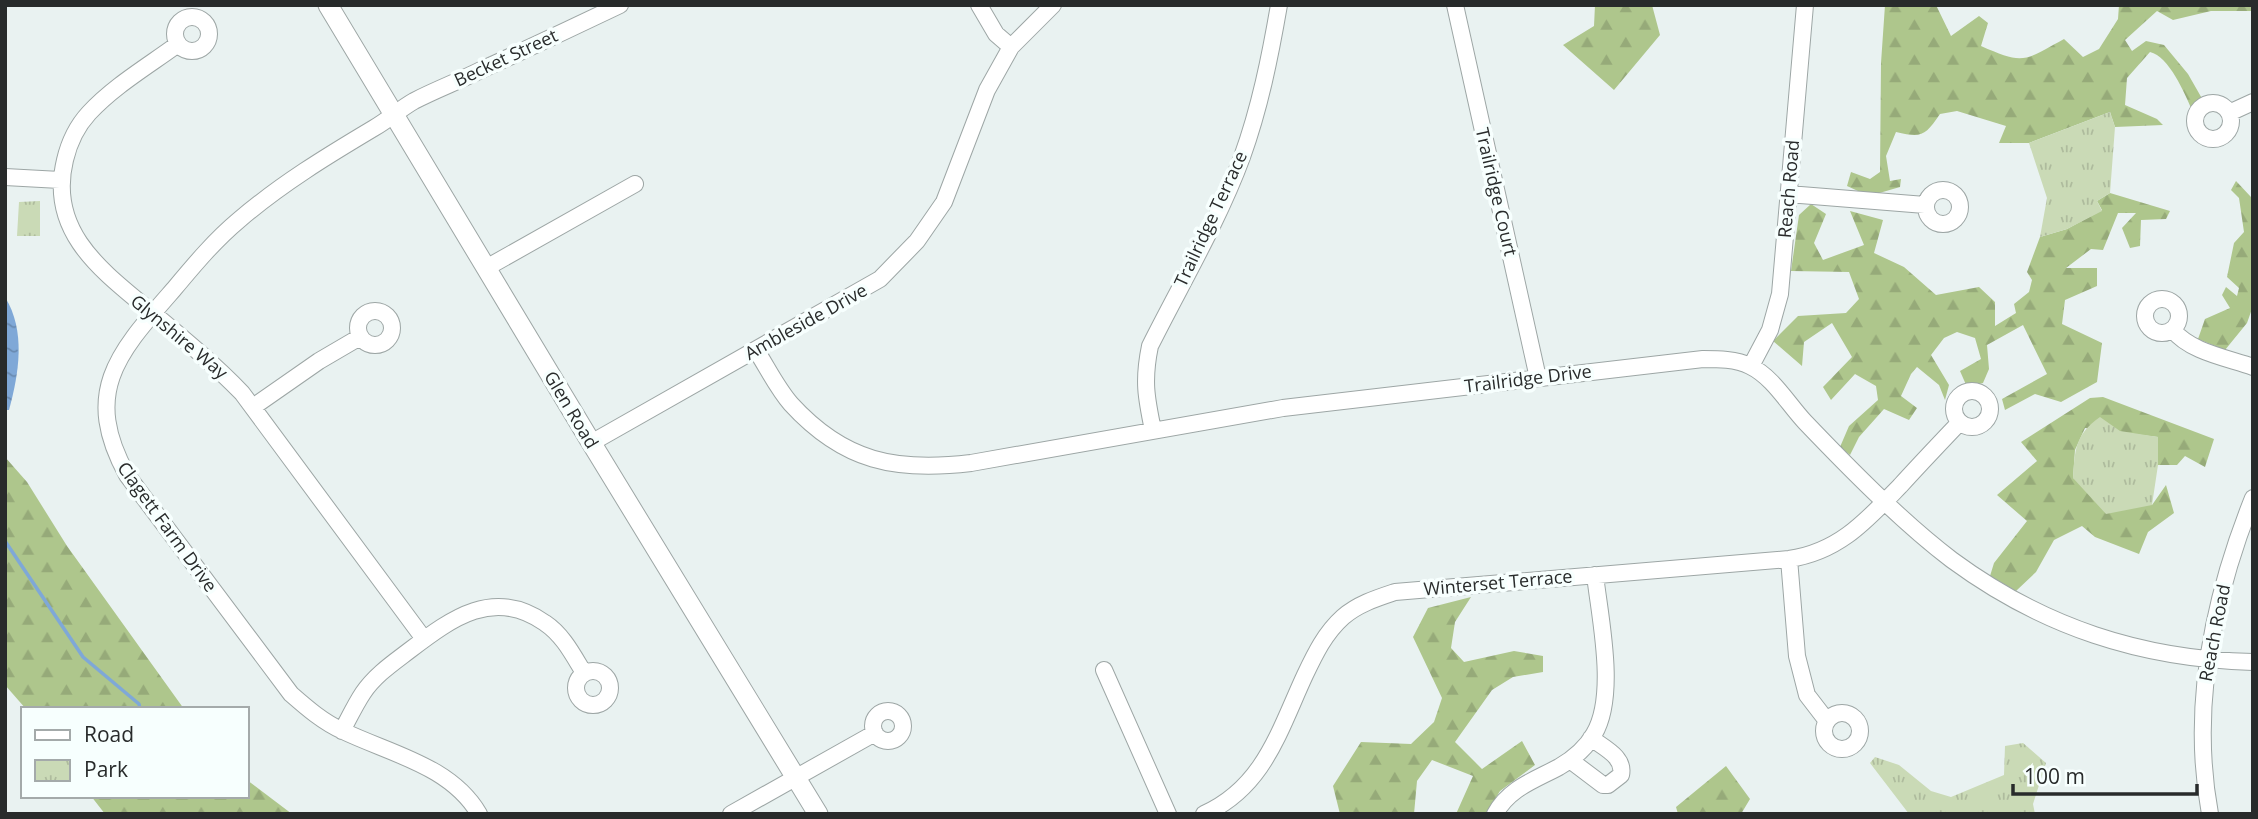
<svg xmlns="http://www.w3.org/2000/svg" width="2258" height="819" viewBox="0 0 2258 819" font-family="'Open Sans',sans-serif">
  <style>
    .forest { fill: url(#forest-firs) }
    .park { fill: url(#park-tufts) }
    .water { fill: url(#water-ripples) }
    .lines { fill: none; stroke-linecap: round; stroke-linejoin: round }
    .stream { stroke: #7fa8d7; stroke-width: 3.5 }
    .minor-casing { stroke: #9da6a5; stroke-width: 18 }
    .major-casing { stroke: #9da6a5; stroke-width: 21 }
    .minor { stroke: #fff; stroke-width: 16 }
    .major { stroke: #fff; stroke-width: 19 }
    .labels { text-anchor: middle; stroke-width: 7; stroke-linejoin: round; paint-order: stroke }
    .street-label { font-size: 18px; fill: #282b2b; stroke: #f7fffe }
  </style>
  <defs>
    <pattern id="forest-firs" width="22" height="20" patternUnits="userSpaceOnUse" patternTransform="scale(1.75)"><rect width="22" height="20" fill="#aec68c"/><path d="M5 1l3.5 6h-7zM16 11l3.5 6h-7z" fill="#96aa79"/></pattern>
    <pattern id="park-tufts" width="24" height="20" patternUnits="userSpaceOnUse" patternTransform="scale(1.75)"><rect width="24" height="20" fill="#cadab6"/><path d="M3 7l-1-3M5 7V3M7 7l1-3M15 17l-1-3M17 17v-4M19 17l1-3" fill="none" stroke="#aebb9d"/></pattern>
    <pattern id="water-ripples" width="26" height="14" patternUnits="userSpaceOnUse" patternTransform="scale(1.75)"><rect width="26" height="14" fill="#7fa8d7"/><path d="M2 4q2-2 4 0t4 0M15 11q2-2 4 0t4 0" fill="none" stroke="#6889af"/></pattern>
  </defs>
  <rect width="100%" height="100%" fill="#e9f2f1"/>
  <path class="forest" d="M1595,5H1652L1660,35L1614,90L1563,45L1594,26Z
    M1885,5H1936L1951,36L1979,16L1988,23L1981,46C2024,65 2024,61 2064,39L2083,57L2099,49L2118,19L2119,5H2253V11H2211L2173,20L2157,11L2125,40L2132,51L2146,41L2164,45L2188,74L2204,102L2192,110C2185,94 2169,56 2150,52L2127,78L2125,105L2157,119L2163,125L2115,127L2110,112L2029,143H1999L2006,126L1957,111L1940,114C1925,136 1922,138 1896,132L1886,156L1890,181L1901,179L1900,187L1869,196L1847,186L1851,172L1870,179L1880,172L1881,63Z
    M2236,181L2251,197L2253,196V306L2247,323L2225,350L2198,339L2205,319L2230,308L2222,295L2226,287L2237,296L2239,288L2227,277L2234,243L2244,232L2239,198L2231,190Z
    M2110,193L2170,211L2166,219L2141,220L2140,246L2130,248L2122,228L2136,213H2118L2103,250L2091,249L2066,268H2097V286L2065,300L2062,324L2102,343L2097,382L2061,402L2035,394L2005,410L2002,399L2047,374L2023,325L1987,345L1989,369L1983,383L1967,387L1960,371L1981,359L1975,338L1957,332L1944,338L1931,355L1949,385L1945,400L1939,385L1917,367L1911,374L1901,396L1917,408L1909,420L1884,409L1859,437L1850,455L1840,447L1849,426L1878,400L1876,386L1855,374L1831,400L1823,387L1852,357L1832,323L1804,342L1802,366L1773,341L1798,316L1846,313L1859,299L1849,272L1791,271L1799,215L1811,204L1826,214L1814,243L1823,260L1864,245L1850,211L1883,220L1874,253L1904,267L1936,295L1979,287L1995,302V326L2016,313L2014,304L2029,292L2032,280L2027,272L2040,237L2067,229L2102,210L2097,201Z
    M2103,397L2214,439L2205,467L2185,456L2177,465H2158V437L2085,428L2075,450L2073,478L2152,505L2166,485L2174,513L2148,532L2139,554L2095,537L2082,526L2054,540L2036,572L2016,591L1990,576L1994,563L2027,521L1997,495L2037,461L2021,442L2090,398Z
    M5,457L27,482L67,546L184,709H26L5,685Z
    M1471,597L1455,622L1451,648L1464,662L1514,651L1543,656V672L1513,677L1492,690L1455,742L1482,769L1522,741L1535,765L1500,791L1486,814H1456L1473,776L1432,760L1417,781L1414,814H1340L1333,786L1361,742L1411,744L1434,722L1442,698L1413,637L1428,608Z
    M1726,766L1750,799L1741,814H1678L1676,807Z
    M247,780L292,814H105L91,796H247Z"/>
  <path class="park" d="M2110,112L2115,127L2110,193L2097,201L2102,211L2067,229L2040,237L2047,198L2029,143Z
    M40,201V236H17L19,202Z
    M2100,417L2120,431L2158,437V465L2152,505L2106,514L2073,478C2075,449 2075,435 2100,417Z
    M2023,743L2046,763L2033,804L2035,814H1909L1870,763L1875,757L1899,765L1931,791L1951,797L2004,775L2005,746Z"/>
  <path class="water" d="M5,297C26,331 19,373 9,410H5Z"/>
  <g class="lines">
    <path class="stream" d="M5,541L83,657L139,704L140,709"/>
    <g class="minor-casing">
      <path id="minor" d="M979,5L996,34L1011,47
        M1455,5L1538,378
        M175 34a17 17 0 1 1 34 0a17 17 0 1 1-34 0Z
        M178,44C148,66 114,86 89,113C77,126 69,143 65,160C47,234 105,273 155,315C185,340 215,365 242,393L424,639
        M2195 121a18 18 0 1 1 36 0a18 18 0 1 1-36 0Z
        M2229,113L2253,102
        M5,177L60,180
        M1926 207a17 17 0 1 1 34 0a17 17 0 1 1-34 0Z
        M1788,194L1925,205
        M486,268L635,184
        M2145 316a17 17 0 1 1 34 0a17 17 0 1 1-34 0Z
        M358 328a17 17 0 1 1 34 0a17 17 0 1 1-34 0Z
        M2173,330C2190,352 2228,358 2253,367
        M756,350C767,367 777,388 791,404C844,462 896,472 971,463L1283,408L1703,359C1718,359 1736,359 1750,366C1773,377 1788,404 1805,422C1849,468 1902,522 1952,560C2043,627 2141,659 2253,662
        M1751,366L1770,330L1780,294L1805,5
        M1954 409a18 18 0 1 1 36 0a18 18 0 1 1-36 0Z
        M253,407L319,361L360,337
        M1153,430C1146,397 1143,380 1150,346C1181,284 1218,222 1242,157C1260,107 1270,57 1279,5
        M591,443L880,279L917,241L944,202L987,90L1011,47L1053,5
        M1789,559L1797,656L1807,695L1827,721
        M1104,670L1168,814
        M576 688a17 17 0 1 1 34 0a17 17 0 1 1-34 0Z
        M873 726a15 15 0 1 1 30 0a15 15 0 1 1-30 0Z
        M1824 731a18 18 0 1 1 36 0a18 18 0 1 1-36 0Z
        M342,731C349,718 355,705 363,693C375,675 393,663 410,650C452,618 494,587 545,623C563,635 573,655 584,673
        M1570,760L1603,785H1608L1621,775C1625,757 1604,748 1591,738
        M479,814C451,766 391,754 343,731C323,722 307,708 291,694L127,475C81,391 119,352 174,289C194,265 215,240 239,220C281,184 327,156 374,128C388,120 400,109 414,101C435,90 459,81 481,70C527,49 574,27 620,5
        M731,814L875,733
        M1204,814C1264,787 1279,731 1305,675C1315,654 1325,633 1343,617C1358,604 1377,598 1395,592L1789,559C1839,552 1867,520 1900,486C1920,464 1940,443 1960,422
        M1495,814C1509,788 1535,780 1559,767C1573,759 1586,748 1594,734C1617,695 1600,619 1595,575
        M2210,814C2190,706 2213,598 2253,498"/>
    </g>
    <g class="major-casing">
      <path id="major" d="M328,5L589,439L818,814"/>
    </g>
    <use href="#minor" class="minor"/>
    <use href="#major" class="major"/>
  </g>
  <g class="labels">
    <g class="street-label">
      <text transform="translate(506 58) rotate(-25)" y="6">Becket Street</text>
      <text transform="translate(1789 189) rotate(-85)" y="6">Reach Road</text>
      <text transform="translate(1496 192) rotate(77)" y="6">Trailridge Court</text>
      <text transform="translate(1211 219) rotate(-65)" y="6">Trailridge Terrace</text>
      <text transform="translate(806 322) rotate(-29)" y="6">Ambleside Drive</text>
      <text transform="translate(179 337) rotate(40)" y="6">Glynshire Way</text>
      <text transform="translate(1528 379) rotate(-7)" y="6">Trailridge Drive</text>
      <text transform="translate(571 410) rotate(59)" y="6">Glen Road</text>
      <text transform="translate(167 527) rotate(54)" y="6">Clagett Farm Drive</text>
      <text transform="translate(1498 583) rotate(-5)" y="6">Winterset Terrace</text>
      <text transform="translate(2215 633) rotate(-79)" y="6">Reach Road</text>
    </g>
  </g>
  <rect width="2258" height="819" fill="none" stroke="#282b2b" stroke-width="14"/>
  <rect x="21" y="707" width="228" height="91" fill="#f7fffe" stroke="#a4aaaa" stroke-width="2"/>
  <rect x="35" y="730" width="35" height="10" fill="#ffffff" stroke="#a4aaaa" stroke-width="2"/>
  <text x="84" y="742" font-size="21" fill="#282b2b">Road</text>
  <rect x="35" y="760" width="35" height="21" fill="url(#park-tufts)" stroke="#a4aaaa" stroke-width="2"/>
  <text x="84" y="777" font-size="21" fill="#282b2b">Park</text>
  <path d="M2013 784v10h184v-10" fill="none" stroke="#282b2b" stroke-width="3.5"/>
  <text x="2024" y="784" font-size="21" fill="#282b2b" stroke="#f7fffe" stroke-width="5" paint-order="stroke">100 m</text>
</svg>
